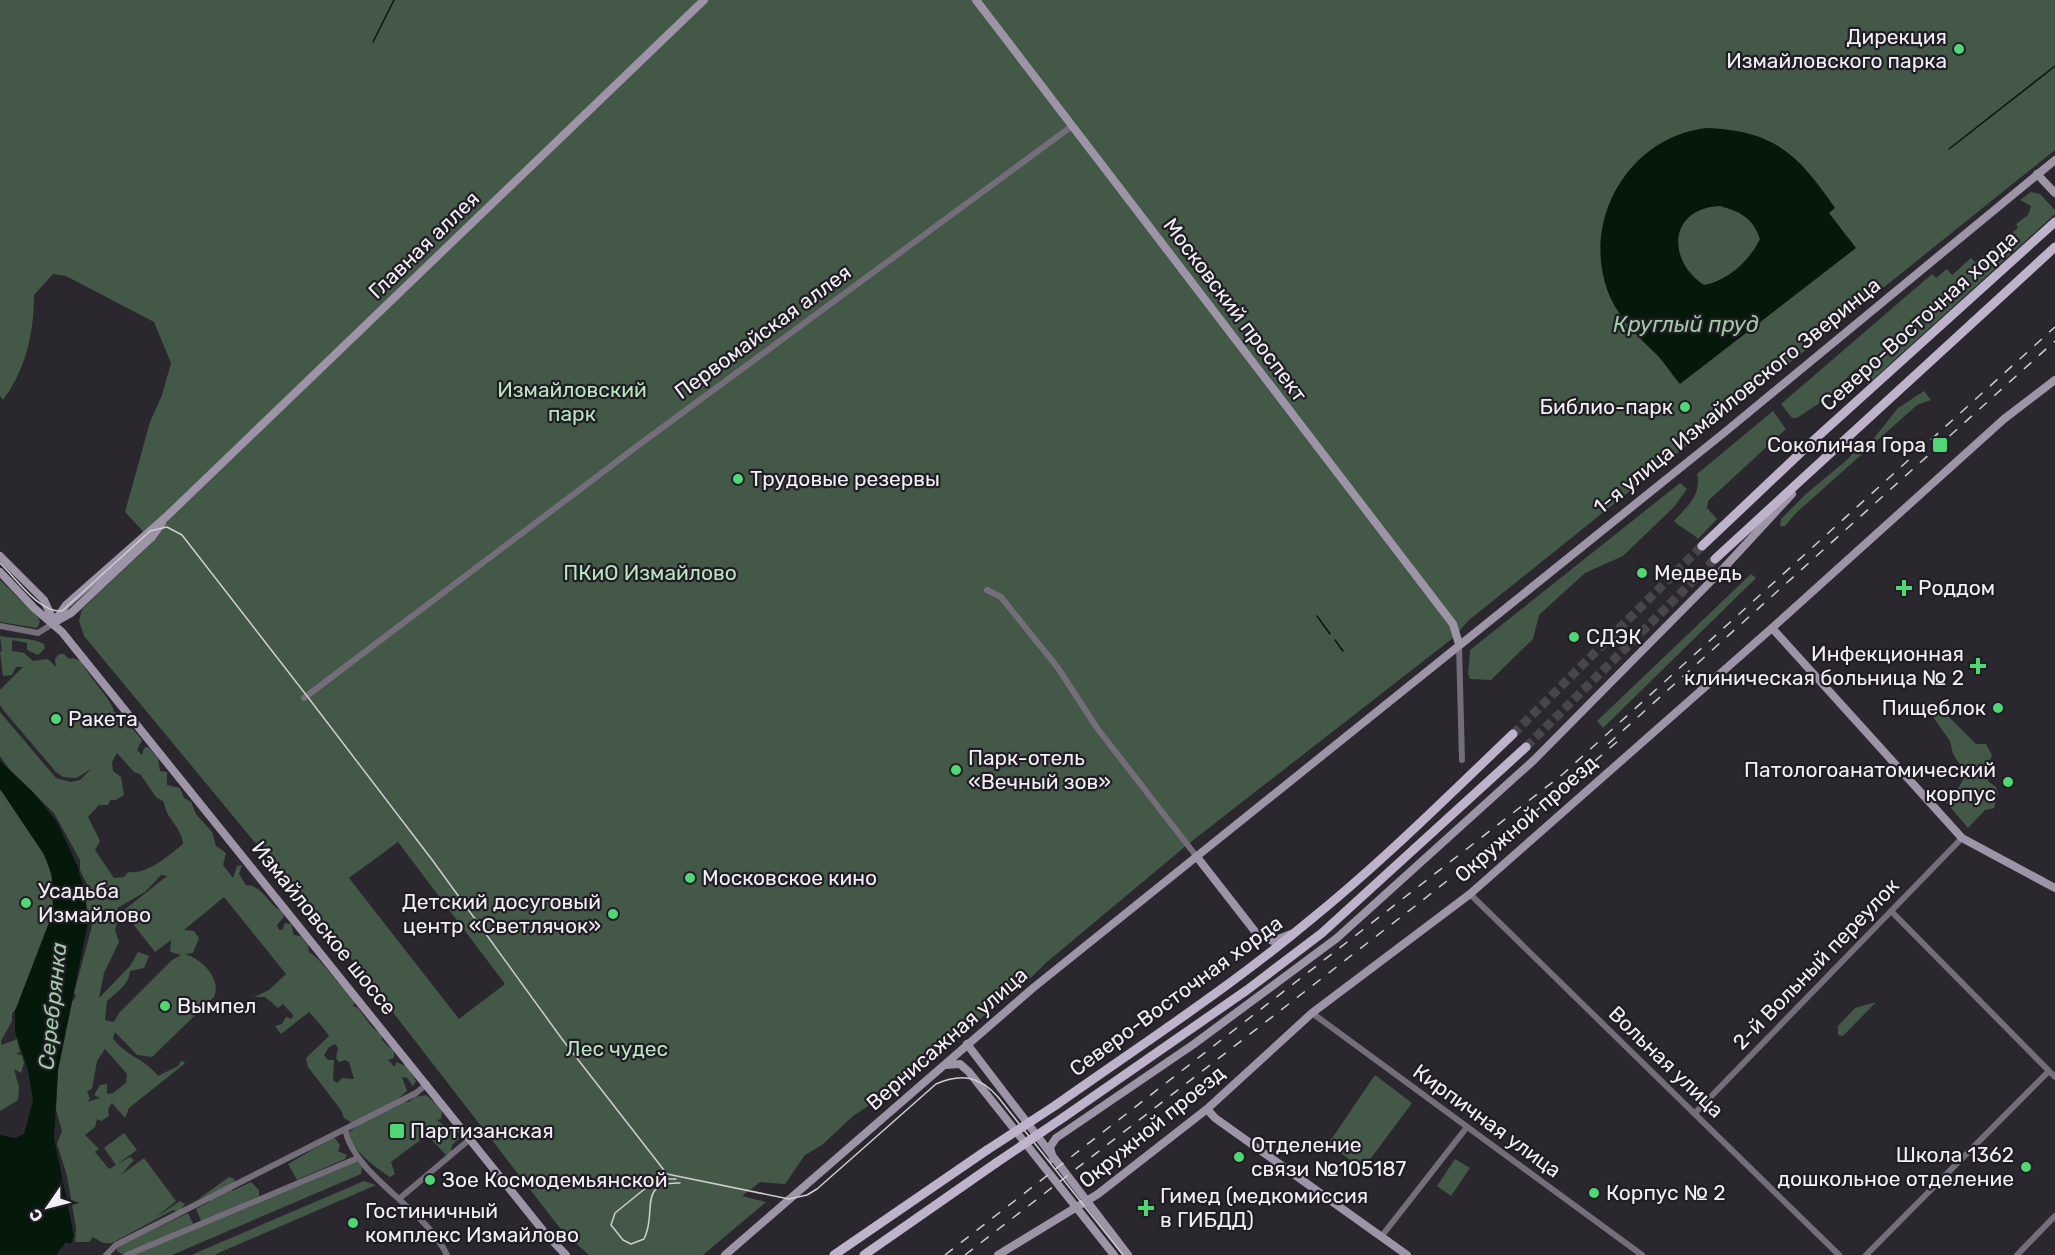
<svg xmlns="http://www.w3.org/2000/svg" width="2055" height="1255" viewBox="0 0 2055 1255" font-family="Rubik,sans-serif">
  <style>
    .green { fill: #435846; fill-rule: evenodd }
    .water { fill: #05190a; fill-rule: evenodd }
    .lines { fill: none; stroke-linecap: round; stroke-linejoin: round }
    .stream { stroke: #05190a; stroke-width: 1.5 }
    .primary-tunnel { stroke: #49454d; stroke-width: 9; stroke-dasharray: 9 4.5; stroke-linecap: butt }
    .street { stroke: #736e79; stroke-width: 6 }
    .secondary { stroke: #9d95a7; stroke-width: 8 }
    .primary { stroke: #beb3cb; stroke-width: 9 }
    .tram { stroke: #cfccd2; stroke-width: 1.5 }
    .rail { stroke: #cfccd2; stroke-width: 1.5; stroke-dasharray: 10 10; stroke-linecap: butt }
    .primary-bridge { stroke: #beb3cb; stroke-width: 9 }
    .poi-dot { fill: #50d674; stroke: #211d25; stroke-width: 2 }
    .labels { text-anchor: middle; stroke-width: 4.5; stroke-linejoin: round; paint-order: stroke }
    .poi-label { font-size: 21px; fill: #f2eff5; stroke: #211d25; text-anchor: start }
    .street-label { font-size: 21px; fill: #f2eff5; stroke: #211d25 }
    .park-label { font-size: 21px; fill: #b8e6bf; stroke: #211d25 }
    .water-label { font-size: 22px; font-style: italic; fill: #9fcca6; stroke: #211d25 }
  </style>
  <rect width="100%" height="100%" fill="#2b272f"/>
  <path class="green" d="M0,0H2055V150L1469,620L1453,638L1187,845L1047,962L1018,990L961,1033L958,1029L933,1048L932,1056L891,1091L853,1116L822,1145L805,1155L785,1184L760,1182L742,1196L766,1202L703,1255H589L563,1232L354,962L84,636L79,621L82,609L153,542L125,512L150,422L162,395L171,363L154,322L66,276L53,274L34,295C34,333 26,369 3,400L0,396ZM398,842L505,984L459,1019L349,878Z
    M2031,192L2040,194L2055,210V214L1868,384L1855,369L1830,396L1797,418H1792L1781,404L1932,274L1936,278L1947,269L1952,275L1971,258L1975,262L2018,228L2016,224L2028,215L2031,206L2020,200Z
    M1924,391L1931,400L1917,405L1796,513L1785,526H1780L1781,519L1807,493L1848,459L1858,447L1874,438L1898,408Z
    M1773,411L1786,429L1708,501L1707,508L1717,519L1698,539C1690,531 1681,528 1674,521C1686,507 1702,496 1697,474Z
    M1680,483L1687,489L1674,507L1623,556L1585,573L1539,615L1533,639L1491,680L1470,679L1468,674L1470,650Z
    M1751,574L1756,578L1603,728L1597,721Z
    M0,580L38,617L40,622L37,628L0,622Z
    M0,636C15,639 31,637 44,644L45,648L38,655L27,650V643L12,640V651L24,653L33,661L48,659L56,667L55,659L59,654H64L69,659L73,658L81,661C88,676 113,701 114,712L121,714L122,723L133,729L142,740L137,750L142,755L144,748L148,747L158,758L160,771L167,772V785L180,788L184,798L191,802L196,814L212,832L216,846L226,853L223,865L233,878L237,866L242,865L239,874L246,885C263,885 268,905 282,911L284,917L277,925L279,930H282L285,923L291,924L294,935L301,936L308,945L309,952L318,959L355,1002L353,1006L358,1008L372,1027L382,1035V1040L390,1048H394V1058L388,1060L395,1067L396,1062L408,1067L416,1081L413,1086L407,1078L402,1077L407,1091L389,1107L394,1108L401,1102H409L414,1097L426,1095L440,1107L442,1113L441,1119L437,1120L447,1128L452,1125L459,1139L452,1145L451,1153L446,1155L427,1135L391,1162L395,1174L390,1177C374,1166 353,1152 349,1132L357,1126L344,1118L341,1110L308,1067L306,1058L329,1036C327,1032 313,1016 309,1012L281,1034L275,1026L282,1024L286,1017L292,1019L293,1015L283,1004L278,1008L265,997H254L269,990L286,974L224,897L184,930L194,931L199,938L193,953L185,954C202,959 222,979 214,997L152,1057L137,1055L115,1032L113,1038C125,1056 146,1059 158,1076L178,1066L181,1061L185,1062L183,1065L129,1108L125,1118L112,1103L108,1109L109,1116L101,1121L97,1119L95,1127L85,1135L99,1149L95,1152L109,1169L130,1157L134,1160L121,1175L144,1158L176,1201L155,1218L180,1201L185,1204L179,1212L173,1210L112,1243H103L93,1237L89,1242H75L76,1228L67,1176L57,1144L62,1131L56,1110L58,1070L72,1002L76,996L74,993L92,926L86,905L88,886L80,870V860L54,813L10,770L0,756V712L56,778L71,782L80,780L91,769L76,778L63,777L56,772L4,711L0,705V690L23,667H16L12,675L3,676L0,651L2,652ZM117,753L134,772L140,774L156,797L164,802C165,818 182,827 183,844C169,855 148,875 128,872L124,877L114,878L95,850L100,841L88,817L99,805H108L110,800H116L124,795L121,777L113,771L112,762ZM161,875L167,876L123,911L155,952L171,940L170,952L181,955L172,960L119,1013L114,1022L105,1020L107,1001C117,992 129,985 130,971L144,968L149,956L138,952L130,966L99,998L104,973L119,942L115,930L119,914L117,908L145,892ZM335,1044L338,1048L336,1058L339,1062L345,1060L349,1062L354,1079L342,1078L337,1083L333,1080L334,1060H328L324,1055L329,1047ZM105,1049L127,1074L126,1083L113,1093L107,1094V1084L100,1085L94,1095L100,1098L87,1102L90,1099L87,1091L92,1089L97,1061Z
    M1933,701L1976,744H1986L1992,755L1985,774L1989,782L1996,787L1998,793L1994,808L1985,810L1968,828L1940,795L1959,787L1966,774L1953,754L1950,741L1926,707L1925,704Z
    M0,789C27,823 61,866 53,912C49,929 41,948 34,964C28,980 23,1001 12,1014V1021L1,1041L2,1045L17,1039L20,1052L16,1054L22,1055L24,1063L21,1073L14,1069L19,1087L18,1100L0,1111Z
    M1876,1002L1843,1036L1838,1035V1026L1855,1008Z
    M1375,1075L1412,1103L1363,1169L1328,1144Z
    M124,1133L137,1150L116,1165L104,1148Z
    M334,1137L340,1145L338,1151L347,1155L345,1159L297,1180L288,1164Z
    M355,1159L362,1167L361,1174L172,1255H135L134,1252Z
    M1455,1159L1470,1168L1451,1196L1437,1186Z
    M229,1177L235,1179L232,1191L251,1182L259,1190V1196L201,1221L196,1209L209,1202L217,1191L197,1200Z
    M364,1181L376,1185L214,1255H191Z
    M188,1213L193,1224L123,1255L117,1251V1247Z"/>
  <path class="water" d="M1707,128C1775,131 1798,154 1835,208L1829,213L1856,248L1680,384C1671,374 1664,361 1654,352C1637,336 1622,321 1611,299C1578,226 1626,137 1707,128ZM1720,206C1741,212 1753,218 1760,239C1750,260 1728,281 1704,285C1666,260 1669,208 1720,206Z
    M0,761L33,792L57,822L77,865L85,893L88,923L58,1070L54,1138L74,1236L71,1244L66,1242L56,1255H0V1135L15,1138L24,1134L33,1101L28,1070L15,1032V1011L53,912L52,875L45,856L0,789Z"/>
  <g class="lines">
    <path class="stream" d="M373,42L394,0
      M1949,149L2055,66
      M1317,616L1330,634
      M1335,640L1343,651"/>
    <path class="primary-tunnel" d="M1513,734L1702,546
      M1526,747L1715,559"/>
    <path class="street" d="M987,590L1001,597L1058,668L1097,728L1197,857
      M0,626L38,633L54,623
      M1459,645L1462,760
      M304,698L640,444L1072,126
      M1470,894L1839,1255
      M1891,911L2055,1077
      M1312,1013L1642,1255
      M1695,1113L1962,838
      M345,1129C354,1176 425,1208 447,1255
      M400,1198L470,1139
      M1381,1237L1467,1127
      M106,1255L116,1245L416,1093L427,1084
      M127,1255L358,1158
      M1866,1255L2049,1071
      M2017,1255L2055,1216"/>
    <path class="secondary" d="M976,0L1453,624L1459,644
      M2037,174L2055,193
      M0,556L44,600L53,620
      M0,572L34,608L62,632L545,1233L566,1255
      M54,622L66,605L167,516L704,0
      M55,622L71,613L152,537L162,523
      M1772,628L1962,838L2055,888
      M1197,857L1257,934L1273,941L1291,934
      M967,1044L1128,1255
      M945,1065L960,1064L969,1072L1114,1255
      M1207,1109L1215,1118L1407,1255
      M1053,1159L1050,1147L1056,1138L1194,1044L1337,938L1534,760L1721,571L1792,494
      M725,1255L1033,988L1725,432L2055,160
      M998,1255L1098,1194L1207,1109L1312,1013L1470,894L1772,628L2004,419L2055,380"/>
    <path class="primary" d="M1702,546L1814,440L2055,222
      M1715,559L2055,247
      M1056,1105C1141,1045 1229,988 1309,921C1381,863 1446,798 1513,734
      M1064,1117L1247,990L1322,933L1526,747
      M834,1255L987,1150
      M864,1255L996,1163"/>
    <path class="tram" d="M0,563C16,578 39,613 62,611L150,531L167,527L182,535L307,696L433,861L562,1039L667,1174L789,1199L807,1195L817,1189L936,1084C961,1073 980,1076 998,1097L1123,1255
      M676,1179H662L647,1187L615,1213L611,1225L623,1240L631,1244L644,1239C658,1212 636,1182 680,1183"/>
    <path class="rail" d="M1608,744L2055,341
      M945,1255L1563,774L2055,327
      M965,1255L1419,903L1552,798L1618,741"/>
    <path class="primary-bridge" d="M987,1150L1056,1105
      M996,1163L1064,1117"/>
  </g>
  <g class="poi-dot">
    <circle cx="1959" cy="49" r="6"/>
    <circle cx="1685" cy="407" r="6"/>
    <rect x="1932" y="437" width="16" height="16" rx="3"/>
    <circle cx="738" cy="479" r="6"/>
    <circle cx="1642" cy="573" r="6"/>
    <path d="M1901 579h6v6h6v6h-6v6h-6v-6h-6v-6h6z"/>
    <circle cx="1574" cy="637" r="6"/>
    <path d="M1975 657h6v6h6v6h-6v6h-6v-6h-6v-6h6z"/>
    <circle cx="1998" cy="708" r="6"/>
    <circle cx="56" cy="719" r="6"/>
    <circle cx="956" cy="770" r="6"/>
    <circle cx="2008" cy="782" r="6"/>
    <circle cx="690" cy="878" r="6"/>
    <circle cx="26" cy="903" r="6"/>
    <circle cx="613" cy="914" r="6"/>
    <circle cx="165" cy="1006" r="6"/>
    <rect x="389" y="1123" width="16" height="16" rx="3"/>
    <circle cx="1239" cy="1157" r="6"/>
    <circle cx="2026" cy="1167" r="6"/>
    <circle cx="430" cy="1180" r="6"/>
    <circle cx="1594" cy="1193" r="6"/>
    <path d="M1143 1199h6v6h6v6h-6v6h-6v-6h-6v-6h6z"/>
    <circle cx="353" cy="1223" r="6"/>
  </g>
  <g class="labels">
    <g class="poi-label">
      <text x="1947" y="44" text-anchor="end">Дирекция<tspan x="1947" dy="24">Измайловского парка</tspan></text>
      <text x="1673" y="414" text-anchor="end">Библио-парк</text>
      <text x="1926" y="452" text-anchor="end">Соколиная Гора</text>
      <text x="750" y="486">Трудовые резервы</text>
      <text x="1654" y="580">Медведь</text>
      <text x="1918" y="595">Роддом</text>
      <text x="1586" y="644">СДЭК</text>
      <text x="1964" y="661" text-anchor="end">Инфекционная<tspan x="1964" dy="24">клиническая больница № 2</tspan></text>
      <text x="1986" y="715" text-anchor="end">Пищеблок</text>
      <text x="68" y="726">Ракета</text>
      <text x="968" y="765">Парк-отель<tspan x="968" dy="24">«Вечный зов»</tspan></text>
      <text x="1996" y="777" text-anchor="end">Патологоанатомический<tspan x="1996" dy="24">корпус</tspan></text>
      <text x="702" y="885">Московское кино</text>
      <text x="38" y="898">Усадьба<tspan x="38" dy="24">Измайлово</tspan></text>
      <text x="601" y="909" text-anchor="end">Детский досуговый<tspan x="601" dy="24">центр «Светлячок»</tspan></text>
      <text x="177" y="1013">Вымпел</text>
      <text x="410" y="1138">Партизанская</text>
      <text x="1251" y="1152">Отделение<tspan x="1251" dy="24">связи №105187</tspan></text>
      <text x="2014" y="1162" text-anchor="end">Школа 1362<tspan x="2014" dy="24">дошкольное отделение</tspan></text>
      <text x="442" y="1187">Зое Космодемьянской</text>
      <text x="1606" y="1200">Корпус № 2</text>
      <text x="1160" y="1203">Гимед (медкомиссия<tspan x="1160" dy="24">в ГИБДД)</tspan></text>
      <text x="365" y="1218">Гостиничный<tspan x="365" dy="24">комплекс Измайлово</tspan></text>
    </g>
    <g class="street-label">
      <text transform="translate(424 245) rotate(-44)" y="7">Главная аллея</text>
      <text transform="translate(1235 310) rotate(53)" y="7">Московский проспект</text>
      <text transform="translate(1919 321) rotate(-42)" y="7">Северо-Восточная хорда</text>
      <text transform="translate(763 332) rotate(-36)" y="7">Первомайская аллея</text>
      <text transform="translate(1737 396) rotate(-39)" y="7">1-я улица Измайловского Зверинца</text>
      <text transform="translate(1526 819) rotate(-41)" y="7">Окружной проезд</text>
      <text transform="translate(324 928) rotate(51)" y="7">Измайловское шоссе</text>
      <text transform="translate(1816 964) rotate(-46)" y="7">2-й Вольный переулок</text>
      <text transform="translate(1176 996) rotate(-36)" y="7">Северо-Восточная хорда</text>
      <text transform="translate(947 1039) rotate(-41)" y="7">Вернисажная улица</text>
      <text transform="translate(1666 1062) rotate(44)" y="7">Вольная улица</text>
      <text transform="translate(1487 1121) rotate(36)" y="7">Кирпичная улица</text>
      <text transform="translate(1152 1127) rotate(-39)" y="7">Окружной проезд</text>
    </g>
    <g class="park-label">
      <text x="572" y="397">Измайловский<tspan x="572" dy="24">парк</tspan></text>
      <text x="650" y="580">ПКиО Измайлово</text>
      <text x="617" y="1056">Лес чудес</text>
    </g>
    <g class="water-label">
      <text x="1686" y="332">Круглый пруд</text>
      <text transform="translate(52 1006) rotate(-84)" y="8">Серебрянка</text>
    </g>
  </g>
  <g transform="translate(48 1207) rotate(235)" stroke="#211d25" stroke-width="4.5" paint-order="stroke">
  <path d="M0-4.5L10 22L0 15L-10 22Z" fill="#f2eff5"/>
  <text y="-9" font-size="16" font-weight="bold" text-anchor="middle" fill="#f2eff5">С</text>
  </g>
</svg>
